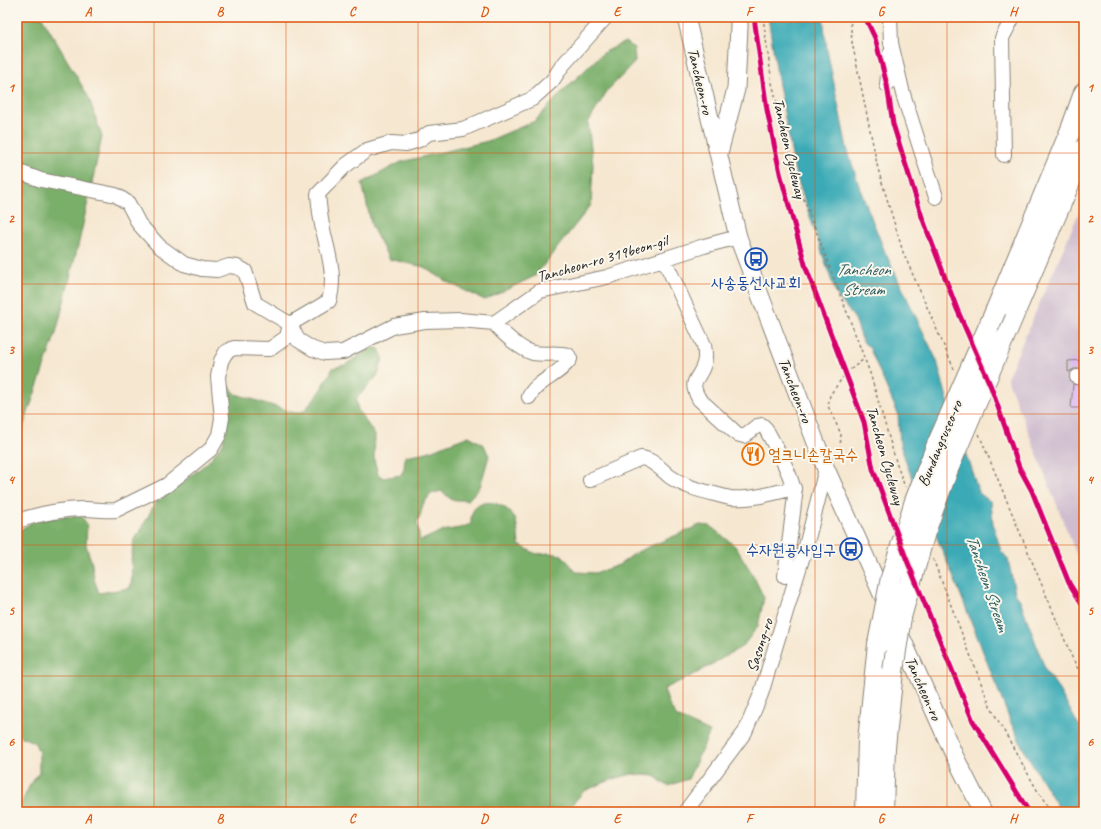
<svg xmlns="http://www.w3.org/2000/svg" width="1101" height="829" viewBox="0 0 1101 829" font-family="Caveat,'Poor Story',sans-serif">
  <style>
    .industrial { fill: #cfbdcf }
    .forest { fill: #7aaf6b; stroke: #4b6644 }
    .water { fill: #3aaab6; stroke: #2b6369 }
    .building { fill: #d8aff3 }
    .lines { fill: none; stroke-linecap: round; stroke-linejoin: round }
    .minor-casing { stroke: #898276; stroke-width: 16 }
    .major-casing { stroke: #898276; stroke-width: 19 }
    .highway-casing { stroke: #898276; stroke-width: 22 }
    .path { stroke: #898276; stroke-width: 1.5; stroke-dasharray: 3 3; stroke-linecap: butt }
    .minor { stroke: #fff; stroke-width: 14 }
    .major { stroke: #fff; stroke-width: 17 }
    .highway { stroke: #fff; stroke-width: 20 }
    .highway-bridge-casing { stroke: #898276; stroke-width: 22; stroke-linecap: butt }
    .highway-bridge { stroke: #fff; stroke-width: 20 }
    .cycleway-casing { stroke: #fbf7ec; stroke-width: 8 }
    .cycleway { stroke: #d6006c; stroke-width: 5 }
    .grid { fill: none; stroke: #de560d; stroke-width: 1; stroke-opacity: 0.55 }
    .labels { text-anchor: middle; stroke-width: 4; stroke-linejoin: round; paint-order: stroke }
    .street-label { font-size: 16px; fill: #1c1c1c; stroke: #fbf7ec }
    .transit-label { font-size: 16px; fill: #164399; stroke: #fbf7ec }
    .food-label { font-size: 16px; fill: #c56008; stroke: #fbf7ec; text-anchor: start }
    .water-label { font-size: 17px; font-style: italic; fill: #2a5c61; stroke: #fbf7ec }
    .neatline { fill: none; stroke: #de560d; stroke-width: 1.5 }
    .grid-label { font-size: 13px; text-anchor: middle; font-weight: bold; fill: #de560d }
  </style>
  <rect width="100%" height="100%" fill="#fbf7ec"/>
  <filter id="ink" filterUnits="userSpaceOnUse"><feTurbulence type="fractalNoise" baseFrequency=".025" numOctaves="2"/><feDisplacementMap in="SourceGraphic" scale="8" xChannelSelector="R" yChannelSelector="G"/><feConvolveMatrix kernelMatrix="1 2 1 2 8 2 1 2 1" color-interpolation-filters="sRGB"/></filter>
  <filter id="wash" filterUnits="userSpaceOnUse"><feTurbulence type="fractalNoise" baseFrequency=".012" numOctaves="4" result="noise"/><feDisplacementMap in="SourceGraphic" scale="16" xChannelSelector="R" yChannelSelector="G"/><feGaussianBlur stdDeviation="0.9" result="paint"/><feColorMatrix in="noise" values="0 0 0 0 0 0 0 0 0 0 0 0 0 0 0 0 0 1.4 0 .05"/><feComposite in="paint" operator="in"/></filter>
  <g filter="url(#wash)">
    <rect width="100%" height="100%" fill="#f6e7d0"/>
    <path class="industrial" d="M1084,201V574L1007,378Z"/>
    <path class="forest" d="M24,17H42L89,98L102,137L79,242L56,333L17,444V19Z
      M625,42L634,48L635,62L607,91L588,123L593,165L591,205L535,276L485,300L449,283L424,267L389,259L372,227L362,183L401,162L488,141L535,121L563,91L603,53Z
      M372,347L379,349L383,358L378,375L356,399L358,410L375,435L374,459L378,474L383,478L401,475L404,469L405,456L427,452L469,436L484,445L489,456L480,487L468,500H452L441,491L431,494L423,504L420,516L417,522L420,541L442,531L460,528L471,524C471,520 471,514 473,511C482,496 503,503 513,515C518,522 518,537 519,545L536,554L550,553L562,555L576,572L595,573L619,565L637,552L700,525L710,526L735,546L753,575L764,598L758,626L743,646L697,673L664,689L669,705L677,717L710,732L688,779L668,786L654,776L632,774L613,779L584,791L568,809V812H17L30,785L39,772V753L35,743L22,737L17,733V532L34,521L60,517L81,516L87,524L86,545L92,564L94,579L99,593L130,588L132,578L131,561L134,539L141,530L155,503L171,492L208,462L223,443L226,430L225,382L236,394L295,413L304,411L313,400L321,390L324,382L329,376L333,368L345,365Z"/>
    <path class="water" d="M768,17H823L827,50L847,148L860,189L885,252L937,361L947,398L979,493L991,502L993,524L1001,551L1008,559L1015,593L1020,600L1046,671L1056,685L1078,724L1084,728V812H1061L1026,754L1011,723L958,588L911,476L900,444L898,414L869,347L863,342L855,319L836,294L795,172L777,74Z"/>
    <g id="blocks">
      <path class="building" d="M1084,360V369H1074L1068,372V361Z
        M1073,384L1084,386V408H1071Z"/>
    </g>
  </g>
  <g filter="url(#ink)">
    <use href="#blocks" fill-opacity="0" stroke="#898276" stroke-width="1"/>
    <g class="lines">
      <g class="minor-casing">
        <path id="minor" d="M890,17L891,43L903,94L936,197
          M887,85L890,54
          M1004,155L1002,38L1011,21V17
          M17,171L41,180L116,195L128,203L139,224L159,246L184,264L202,269L217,270L229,266L237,267L245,271L255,303L290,324L298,340L313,349L325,353L343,352L394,326L425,321L460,320L494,323L540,291L607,277L704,246L738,237
          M664,259L704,345C705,351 706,358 704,364C699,381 688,379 699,399L737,434L744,436L757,426L762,425L766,429C776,448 792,474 795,496L785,576
          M494,323C502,333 521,350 533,353C545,355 556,352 568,355L570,359C560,375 536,381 529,397
          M1077,377L1084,378
          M590,480L641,458C652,459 661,469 669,476C687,489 709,492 730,498C749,500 775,493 794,488
          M17,521C39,514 62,509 85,509C96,509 106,511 116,510L167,485L211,449L219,435L222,418L218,377L221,361L226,352L234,348L270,349L287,337L290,324L329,301C337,275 327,250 322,225C320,215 319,205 318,194L345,166L367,150L391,143L406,144L419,140L429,133L463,129L532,99L552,81L562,66L606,17
          M685,812L745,732L761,694L806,546L826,469"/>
      </g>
      <g class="major-casing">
        <path id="major" d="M686,17L738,237L826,469L955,757L983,812
          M719,153L736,89L739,27V17"/>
      </g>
      <g class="highway-casing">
        <path id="highway" d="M996,310L1072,127L1084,93
          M1003,340L1084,149
          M866,812L868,741L878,644
          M883,812L885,747L893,671"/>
      </g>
      <path class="path" d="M706,17H709
        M763,17L772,83L797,181L870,373L897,465L905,487
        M850,17L852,42L878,169L903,252L954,369
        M979,434L1071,655L1084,681
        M840,449L841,434L828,406L830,395L846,373L864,359
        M933,559L990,706L1037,790L1052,812"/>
      <use href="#minor" class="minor"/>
      <use href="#major" class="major"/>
      <use href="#highway" class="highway"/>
      <g class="highway-bridge-casing">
        <path id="highway-bridge" d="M878,644L891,578L915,501L936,447L996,310
          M893,671L901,617L925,532L948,469L1003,340"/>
      </g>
      <use href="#highway-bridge" class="highway-bridge"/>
      <g class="cycleway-casing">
        <path id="cycleway" d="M754,17L767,110L780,173L806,268L864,422L873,469L906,558L973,721L1029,812
          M865,17L875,38L887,85L893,124L922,217L957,309L991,387L1019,467L1032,491L1069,583L1084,607"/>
      </g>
      <use href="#cycleway" class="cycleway"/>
    </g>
  </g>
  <path class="grid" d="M154,17V812M286,17V812M418,17V812M550,17V812M683,17V812M815,17V812M947,17V812M17,153H1084M17,284H1084M17,414H1084M17,545H1084M17,676H1084"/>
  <defs>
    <g id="bus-ring" transform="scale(1.15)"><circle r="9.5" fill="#fbf7ec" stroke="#1a4fb4" stroke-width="1.5"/><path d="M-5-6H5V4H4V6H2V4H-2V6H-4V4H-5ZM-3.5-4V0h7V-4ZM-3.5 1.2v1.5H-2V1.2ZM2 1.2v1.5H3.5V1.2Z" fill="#1a4fb4"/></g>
    <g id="restaurant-ring" transform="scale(1.15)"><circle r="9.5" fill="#fbf7ec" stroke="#e8710a" stroke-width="1.5"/><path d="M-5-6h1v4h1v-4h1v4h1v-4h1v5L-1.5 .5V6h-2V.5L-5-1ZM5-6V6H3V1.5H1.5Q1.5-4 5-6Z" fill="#e8710a"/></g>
  </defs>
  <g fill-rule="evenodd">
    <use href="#bus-ring" x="756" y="259"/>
    <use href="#restaurant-ring" x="753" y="454"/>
    <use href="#bus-ring" x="851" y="549"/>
  </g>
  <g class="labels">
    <g class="street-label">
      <text transform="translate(701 81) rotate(77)" y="6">Tancheon-ro</text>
      <text transform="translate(790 148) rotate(77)" y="6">Tancheon Cycleway</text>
      <text transform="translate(602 258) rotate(-16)" y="6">Tancheon-ro 319beon-gil</text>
      <text transform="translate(796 390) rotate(69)" y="6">Tancheon-ro</text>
      <text transform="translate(939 443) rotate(-67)" y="6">Bundangsuseo-ro</text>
      <text transform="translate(886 455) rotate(74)" y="6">Tancheon Cycleway</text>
      <text transform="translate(759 645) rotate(-72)" y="6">Sasong-ro</text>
      <text transform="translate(924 688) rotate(66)" y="6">Tancheon-ro</text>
    </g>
    <g class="transit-label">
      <text x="756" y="288">사송동선사교회</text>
      <text x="836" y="555" text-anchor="end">수자원공사입구</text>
    </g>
    <g class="food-label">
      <text x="768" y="460">얼크니손칼국수</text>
    </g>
    <g class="water-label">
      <text x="863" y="275">Tancheon<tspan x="863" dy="20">Stream</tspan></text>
      <text transform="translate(988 583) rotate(71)" y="6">Tancheon Stream</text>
    </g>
  </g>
  <rect width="1101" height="829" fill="none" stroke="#fbf7ec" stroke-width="44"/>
  <rect x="22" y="22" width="1057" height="785" class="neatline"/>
  <g class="grid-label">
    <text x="88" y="16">A</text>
    <text x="220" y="16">B</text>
    <text x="352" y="16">C</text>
    <text x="484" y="16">D</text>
    <text x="617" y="16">E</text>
    <text x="749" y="16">F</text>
    <text x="881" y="16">G</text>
    <text x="1013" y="16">H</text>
    <text x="11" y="92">1</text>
    <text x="1090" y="92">1</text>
    <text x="11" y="223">2</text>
    <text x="1090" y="223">2</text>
    <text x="11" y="354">3</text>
    <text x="1090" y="354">3</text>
    <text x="11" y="484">4</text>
    <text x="1090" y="484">4</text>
    <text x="11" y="615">5</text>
    <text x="1090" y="615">5</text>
    <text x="11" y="746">6</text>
    <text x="1090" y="746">6</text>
    <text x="88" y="823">A</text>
    <text x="220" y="823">B</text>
    <text x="352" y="823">C</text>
    <text x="484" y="823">D</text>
    <text x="617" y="823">E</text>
    <text x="749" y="823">F</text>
    <text x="881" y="823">G</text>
    <text x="1013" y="823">H</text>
  </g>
</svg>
